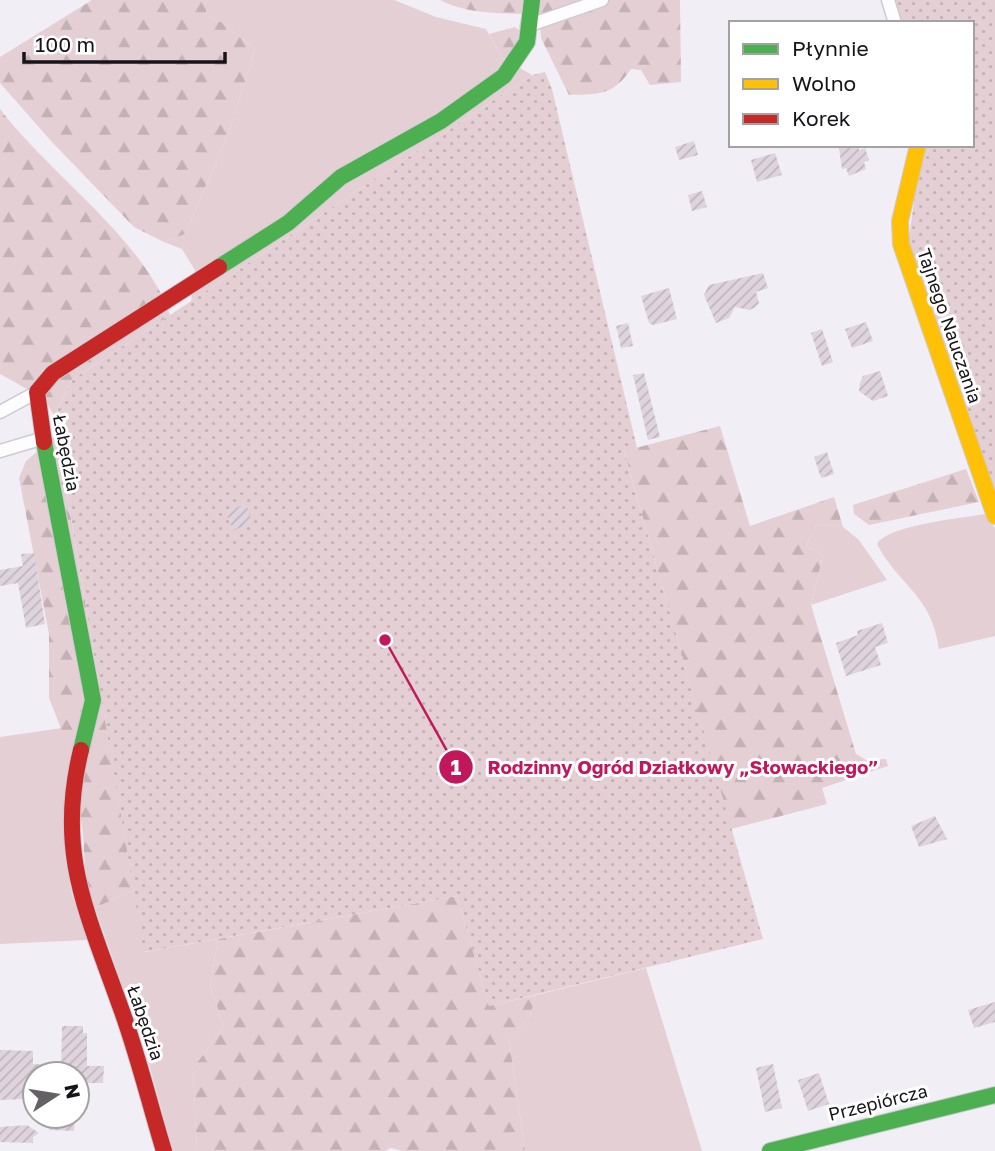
<svg xmlns="http://www.w3.org/2000/svg" width="995" height="1151" viewBox="0 0 995 1151" font-family="'Golos Text',sans-serif">
  <style>
    .grass { fill: #e4cfd4 }
    .forest { fill: url(#forest-firs) }
    .garden { fill: url(#garden-dots) }
    .building { fill: url(#building-hatch) }
    .lines { fill: none; stroke-linecap: round; stroke-linejoin: round }
    .street-casing { stroke: #cdcbd1; stroke-width: 15 }
    .fast-casing { stroke: #cdcbd1; stroke-width: 18 }
    .slow-casing { stroke: #cdcbd1; stroke-width: 18 }
    .jam-casing { stroke: #cdcbd1; stroke-width: 18 }
    .street { stroke: #fdfcfe; stroke-width: 12 }
    .fast { stroke: #4caf50; stroke-width: 16 }
    .slow { stroke: #ffc107; stroke-width: 16 }
    .jam { stroke: #c62828; stroke-width: 16 }
    .labels { text-anchor: middle; stroke-width: 6; stroke-linejoin: round; paint-order: stroke }
    .street-label { font-size: 18px; fill: #161419; stroke: #fff }
    .leader { fill: none; stroke: #c2185b; stroke-width: 2.5 }
    .callout-dot { fill: #c2185b; stroke: #fff; stroke-width: 2.5 }
    .mark-label { font-size: 21px; text-anchor: middle; font-weight: bold; fill: #fff }
    .callout-label { font-size: 19px; text-anchor: middle; font-weight: bold; fill: #c2185b; stroke: #fff; stroke-width: 6; stroke-linejoin: round; paint-order: stroke }
  </style>
  <defs>
    <pattern id="forest-firs" width="22" height="20" patternUnits="userSpaceOnUse" patternTransform="scale(1.75)"><rect width="22" height="20" fill="#e4cfd4"/><path d="M5 1l3.5 6h-7zM16 11l3.5 6h-7z" fill="#c3b1b5"/></pattern>
    <pattern id="garden-dots" width="8" height="8" patternUnits="userSpaceOnUse" patternTransform="scale(1.75)"><rect width="8" height="8" fill="#e4cfd4"/><path d="M2 2h.1M6 6h.1" fill="none" stroke="#c3b1b5" stroke-width="1.8" stroke-linecap="round"/></pattern>
    <pattern id="building-hatch" width="6" height="6" patternUnits="userSpaceOnUse" patternTransform="scale(1.75)"><rect width="6" height="6" fill="#dfd4de"/><path d="M-1 1l2-2M0 6l6-6M5 7l2-2" fill="none" stroke="#bfb5be"/></pattern>
  </defs>
  <rect width="100%" height="100%" fill="#f2eef6"/>
  <path class="grass" d="M205,0H394L436,17L486,29L502,58L532,75L191,301L196,272L182,249L164,242L185,234L230,130L255,49L223,23L207,16Z
    M985,514L995,528V636L939,649C931,593 900,588 877,544C888,525 963,518 985,514Z
    M817,524L843,527L859,540L887,580L811,605L823,555L806,546Z
    M62,728L71,754L65,856L72,894L87,940L0,944V737Z
    M134,890L145,952L218,939L210,986L224,1027L193,1068L197,1151H173L146,1053L95,908Z
    M646,968L702,1151H525L509,1039L530,1016L536,995Z"/>
  <path class="forest" d="M92,0H205L207,16L223,23L255,49L230,130L185,234L164,242L134,227L52,142L0,83V57Z
    M440,0H680L681,82L650,85L641,70L631,69C613,96 599,94 569,95L541,38L539,15C506,12 470,16 440,0Z
    M515,27L524,33L518,65L502,58L489,34Z
    M0,109C50,175 145,240 170,315L72,380L54,416L45,399L0,374Z
    M720,426L750,526L834,497L843,527L817,524L806,546L823,555L811,605L856,754L866,760L886,759L888,766L822,788L827,804L731,829L624,451Z
    M57,435L134,890L95,908L86,886L83,834L71,754L49,698V634L19,478L26,461Z
    M966,469L979,502L869,525L854,514L853,505Z
    M457,896L489,1006L536,995L530,1016L509,1039L525,1151H403L391,1148L385,1151H197L193,1068L224,1027L210,986L218,939Z"/>
  <path class="garden" d="M894,0H995V498L908,244L922,145H972V23H901Z
    M545,72L552,89L637,448L624,452L763,939L489,1006L457,896L144,952L54,416L72,380L532,75Z"/>
  <path class="building" d="M694,141L698,155L679,160L675,147Z
    M847,145H858L859,150L865,148L869,160L864,162L866,169L849,176L846,168L842,169L839,148Z
    M775,153L782,175L757,182L751,160Z
    M702,191L707,207L692,211L688,195Z
    M763,273L768,288L756,292L759,303L754,308L749,310L735,307L729,318L716,323L704,295L709,285Z
    M669,288L677,319L653,325L649,323L641,296Z
    M866,322L873,341L852,348L845,329Z
    M628,323L633,346L621,348L616,326Z
    M822,329L833,362L822,366L811,333Z
    M880,371L888,396L873,401L859,391L860,383L863,376Z
    M644,373L660,437L648,440L633,375Z
    M827,452L834,474L821,478L814,457Z
    M246,504L253,524L233,530L226,511Z
    M34,553L45,624L26,628L18,583L0,586V570L23,566L21,554Z
    M882,623L888,643L875,647L881,665L846,676L836,643L858,635L857,631Z
    M935,816L947,839L919,847L911,826Z
    M995,1002V1022L974,1028L968,1010Z
    M62,1026H83V1033H87V1066H104L103,1083H77V1074H61Z
    M0,1050L33,1051V1064L55,1065V1074H33L30,1099L0,1100Z
    M773,1064L782,1108L765,1112L756,1068Z
    M819,1073L829,1104L808,1111L798,1080Z
    M50,1116H75L74,1131L49,1130Z
    M27,1125L39,1133L33,1137V1143L0,1142V1127Z"/>
  <g class="lines">
    <g class="street-casing">
      <path id="street" d="M888,0L895,23
        M527,26L602,0
        M0,412L37,392
        M0,451L44,438"/>
    </g>
    <g class="fast-casing">
      <path id="fast" d="M219,267L288,223L341,177L441,121L504,76L527,42L532,0
        M44,442L93,700L81,750
        M770,1151L995,1095"/>
    </g>
    <g class="slow-casing">
      <path id="slow" d="M918,145L900,221L901,244L995,516"/>
    </g>
    <g class="jam-casing">
      <path id="jam" d="M44,442L37,392L53,373L219,267
        M81,750C56,851 86,910 119,1003C137,1051 149,1102 164,1151"/>
    </g>
    <use href="#street" class="street"/>
    <use href="#fast" class="fast"/>
    <use href="#slow" class="slow"/>
    <use href="#jam" class="jam"/>
  </g>
  <g class="labels">
    <g class="street-label">
      <text transform="translate(949 326) rotate(71)" y="6">Tajnego Nauczania</text>
      <text transform="translate(66 453) rotate(79)" y="6">Łabędzia</text>
      <text transform="translate(145 1023) rotate(71)" y="6">Łabędzia</text>
      <text transform="translate(878 1103) rotate(-14)" y="6">Przepiórcza</text>
    </g>
  </g>
  <path class="leader" d="M385 640L456 767"/>
  <g class="callout-dot">
    <circle cx="385" cy="640" r="7"/>
    <circle cx="456" cy="767" r="18"/>
  </g>
  <g class="mark-label">
    <text x="456" y="775">1</text>
  </g>
  <g class="callout-label">
    <text x="683" y="774">Rodzinny Ogród Działkowy „Słowackiego”</text>
  </g>
  <rect x="729" y="21" width="245" height="126" fill="#ffffff" stroke="#a2a1a3" stroke-width="2"/>
  <rect x="743" y="44" width="35" height="10" fill="#4caf50" stroke="#a2a1a3" stroke-width="2"/>
  <text x="792" y="56" font-size="21" fill="#161419">Płynnie</text>
  <rect x="743" y="79" width="35" height="10" fill="#ffc107" stroke="#a2a1a3" stroke-width="2"/>
  <text x="792" y="91" font-size="21" fill="#161419">Wolno</text>
  <rect x="743" y="114" width="35" height="10" fill="#c62828" stroke="#a2a1a3" stroke-width="2"/>
  <text x="792" y="126" font-size="21" fill="#161419">Korek</text>
  <g transform="translate(56 1095) rotate(78)"><circle r="33" fill="#ffffff" stroke="#a2a1a3" stroke-width="2"/>
  <path d="M0-5L12 26L0 18L-12 26Z" fill="#636066"/>
  <text y="-10" font-size="19" font-weight="bold" text-anchor="middle" fill="#161419">N</text>
  </g>
  <path d="M24 52v10h201v-10" fill="none" stroke="#161419" stroke-width="3.5"/>
  <text x="35" y="52" font-size="21" fill="#161419" stroke="#ffffff" stroke-width="5" paint-order="stroke">100 m</text>
</svg>
